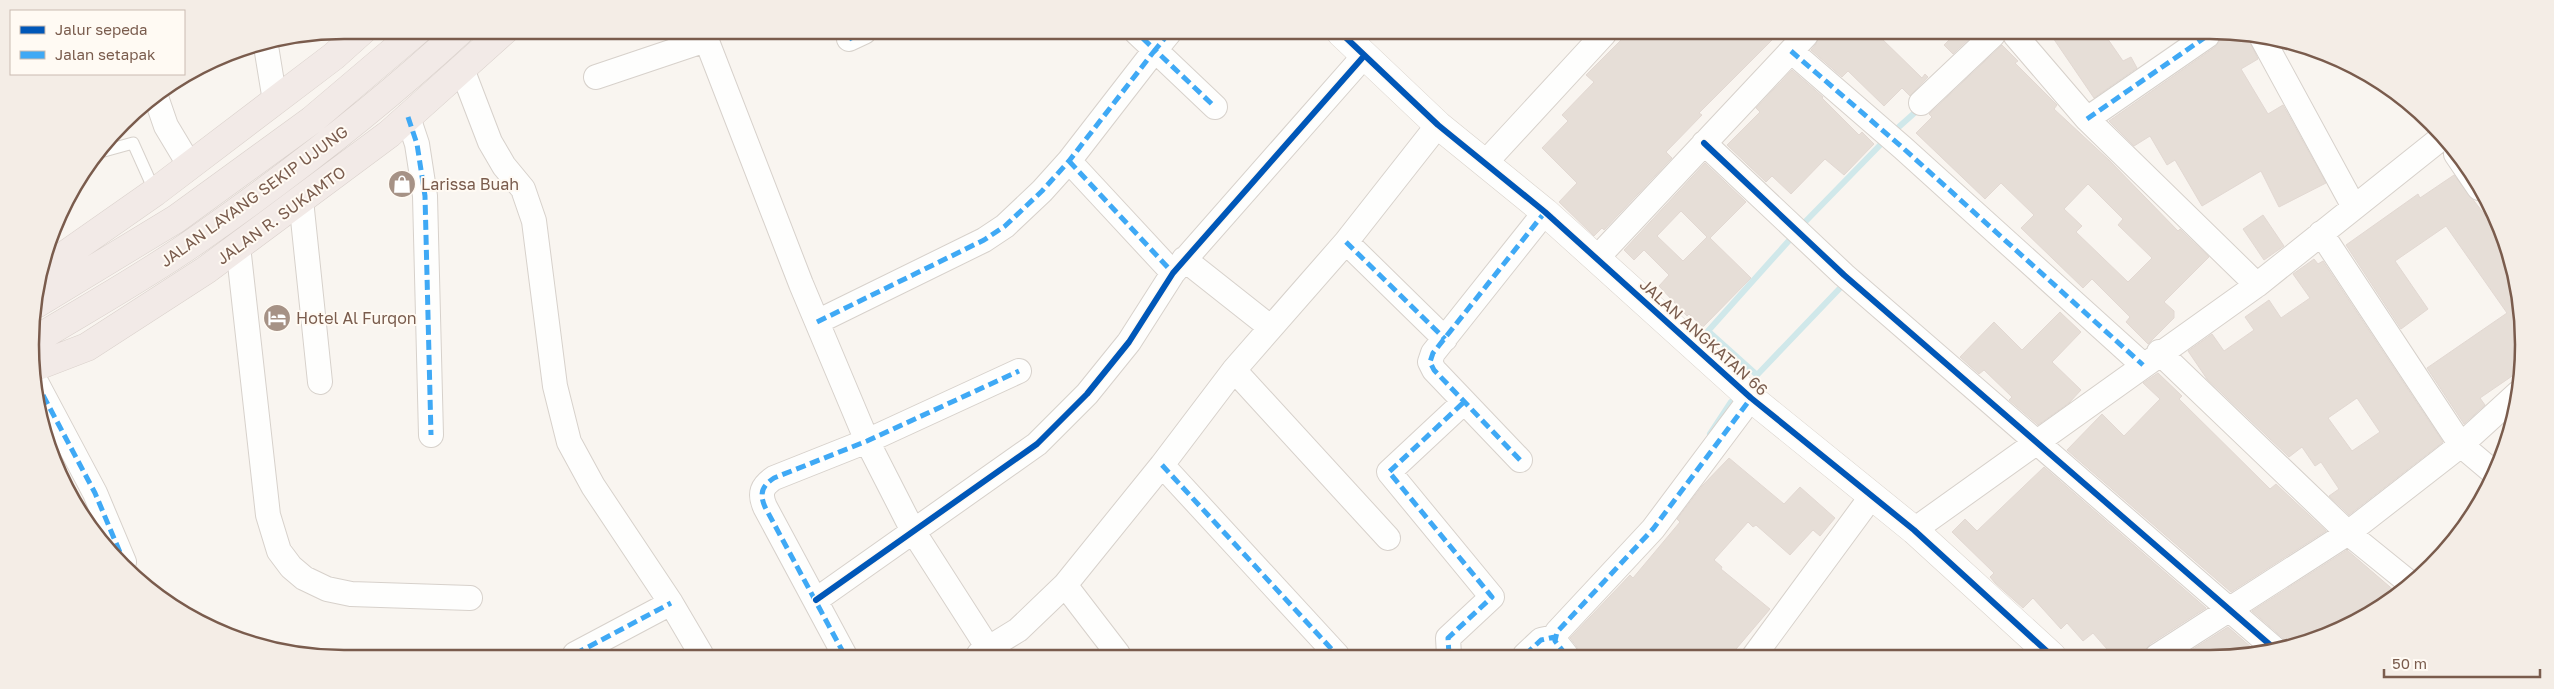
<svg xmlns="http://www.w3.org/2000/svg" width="2554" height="689" viewBox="0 0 2554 689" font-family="'Golos Text',sans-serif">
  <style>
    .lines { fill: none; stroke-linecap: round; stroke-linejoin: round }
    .stream { stroke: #d0e8ea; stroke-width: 6 }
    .building { fill: #e6ded7; stroke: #e2d8d2; fill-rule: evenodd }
    .lane-casing { stroke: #d7d1cb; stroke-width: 13 }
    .street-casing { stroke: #d7d1cb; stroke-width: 26 }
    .secondary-casing { stroke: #d9d2cb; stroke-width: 29 }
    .highway-casing { stroke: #dad1cc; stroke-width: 29 }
    .lane { stroke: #fefefd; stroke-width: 11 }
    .street { stroke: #fefefd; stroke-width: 24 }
    .secondary { stroke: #fefefd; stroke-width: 28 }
    .highway { stroke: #f2eae7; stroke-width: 28 }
    .quiet { stroke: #3fa9f5; stroke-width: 5; stroke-dasharray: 10 5; stroke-linecap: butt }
    .cycleway-casing { stroke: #fffaf3; stroke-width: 9 }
    .cycleway { stroke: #0057b8; stroke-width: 6 }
    .labels { text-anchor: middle; stroke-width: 4; stroke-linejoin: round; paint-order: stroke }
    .poi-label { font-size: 16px; fill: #7a5c4d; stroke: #fffaf3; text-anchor: start }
    .street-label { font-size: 16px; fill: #7a5c4d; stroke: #fffaf3 }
    .rim { fill: none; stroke: #7a5c4d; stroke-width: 2.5 }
  </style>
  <rect width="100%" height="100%" fill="#f9f5f0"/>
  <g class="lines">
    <path class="stream" d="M1892,133L1920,108
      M1804,223L1885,140
      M1794,235L1708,331L1757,375L1842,286
      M1710,434L1731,402"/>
  </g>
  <path class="building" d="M1627,34H1778L1699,113L1702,115L1666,152L1672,158L1604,230L1602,228L1594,236L1559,202L1577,183L1542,148L1568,121L1562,115L1594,82L1586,75Z
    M1819,35H1878L1922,78L1925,74L1928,77L1910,96L1902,88L1884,106L1848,71L1842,77L1811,50L1816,44Z
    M1954,35H1973L1953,54L1944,45Z
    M2051,35H2105L2123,61L2131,57L2137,68L2094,98Z
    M2223,36H2247L2258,59L2241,69L2268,114L2283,105L2326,183L2279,207L2261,171L2202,206L2175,160L2167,165L2150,136L2134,146L2109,121L2215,47Z
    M2002,45L2018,61L2015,63L2057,105L2054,109L2109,160L2178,231L2180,229L2209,257L2164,302L2174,311V318L2148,344L2126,322L2130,317L2092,279L2083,288L2021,228L2034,215L2001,183L1985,199L1916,133L1932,117L1929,114ZM2088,184L2123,219L2118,225L2152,258L2128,282L2076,232L2082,226L2064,209Z
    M1792,70L1823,97L1822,98L1859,135L1862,132L1874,144L1844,175L1825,159L1791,194L1772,176L1766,182L1727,145L1760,112L1756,108Z
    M1705,163L1746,202L1710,238L1751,278L1703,327L1689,314L1687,316L1659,286L1669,275L1644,250L1634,260L1624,250ZM1681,211L1707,237L1683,261L1657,236Z
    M2454,175L2495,228L2518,283V372L2480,398L2485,405L2464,424L2427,368L2507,313L2446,226L2395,261L2428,309L2401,329L2346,245L2418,194L2420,198Z
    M2263,215L2284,246L2264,260L2243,229Z
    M2314,259L2318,264L2323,261L2443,442L2349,515L2329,496L2339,489L2321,462L2315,466L2302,447L2289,457L2207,379L2188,351L2212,334L2224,351L2254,330L2245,317L2269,300L2281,318L2310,298L2293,274ZM2357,398L2380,432L2352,451L2328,418Z
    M2060,312L2081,332L2052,362L2081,390L2069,403L2038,425L2009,400L2012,397L1984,370L1979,374L1960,357L1994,322L2022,350Z
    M2158,373L2182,396L2179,399L2270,489L2276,484L2326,531L2231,592L2067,450L2102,414L2124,436L2160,399L2143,383Z
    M1729,458L1784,504L1800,487L1835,518L1820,536L1813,530L1790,555L1756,525L1753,527L1748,522L1714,560L1722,567L1721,569L1770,609L1731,655H1579L1577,647L1570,638L1630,575L1633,578L1680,522L1677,519L1702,486Z
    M2044,467L2206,608L2150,644L2143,656H2113L2093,633L2083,641L2067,623L2061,629L2033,598L2023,608L1995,583L1990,577L1994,573L1952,532L1965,519L1977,531Z
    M2347,550L2397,593L2330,635L2289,646L2285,640L2252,611Z
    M2228,627L2259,654L2250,656H2182Z"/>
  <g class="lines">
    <g class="lane-casing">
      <path id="lane" d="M104,151L133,143L155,192"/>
    </g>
    <g class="street-casing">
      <path id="street" d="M703,31L801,284L867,441L913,531L988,648
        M1169,33L1155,50L1215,107
        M2015,35L2087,119L2257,285
        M2261,36L2354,207
        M849,39L864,32
        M266,46L275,101
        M1791,51L1903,148L2143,365
        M462,69L490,142L504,166L523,189L534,221L555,386L569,442L593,486L671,603L701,654
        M596,77L706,40
        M156,97L166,126L190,166
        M1921,103L1993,35
        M408,117L417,144L425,196L431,435
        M2087,119L2207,36
        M1704,143L1844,275L2276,650
        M2456,154L2479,188
        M1069,161L1173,273
        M1485,163L1604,34
        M301,200L320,382
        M2321,233L2461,445L2493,472
        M1346,242L1445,339
        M238,246L268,515L279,551L291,567L304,578L327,589L351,594L470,598
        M1184,259L1270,327
        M1596,259L1806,35
        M817,322L984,240L1005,226L1042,191L1069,161L1155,50L1136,32
        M2159,352L2348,533L2411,584
        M1234,370L1388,538
        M36,382L95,493L124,562
        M1520,460L1434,370L1430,362L1433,353L1545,212
        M1162,465L1337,655
        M1914,530L2257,285L2440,139
        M1065,585L1118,654
        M816,600L1037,444L1087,394L1129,342L1173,273L1364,56
        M575,654L671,603
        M844,654L765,507C759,493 762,486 774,478L867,441L1019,371
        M979,654L1018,630L1065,585L1162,465L1234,370L1346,242L1438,125
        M1449,655L1448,638L1492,597L1389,472L1464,402
        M1525,655L1541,640L1555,637
        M1566,655L1555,641L1557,632L1653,529L1751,398
        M1754,656L1871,497
        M2157,656L2348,533L2461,445L2518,393"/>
    </g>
    <g class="secondary-casing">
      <path id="secondary" d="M1341,33L1438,125L1545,212L1751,398L1914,530L2052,656"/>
    </g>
    <g class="highway-casing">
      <path id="highway" d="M45,269L155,192L334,56L363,30
        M36,304L176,219L312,120L418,30
        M32,342C86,309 142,278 194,242C287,177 377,108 461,30
        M35,367L87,347L206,270L389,134L505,30"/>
    </g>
    <use href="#lane" class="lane"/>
    <use href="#street" class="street"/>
    <use href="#secondary" class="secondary"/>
    <use href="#highway" class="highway"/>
    <path class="quiet" d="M1169,33L1155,50L1215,107
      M849,39L864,32
      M1791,51L1903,148L2143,365
      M408,117L417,144L425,196L431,435
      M2087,119L2207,36
      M1069,161L1173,273
      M1346,242L1445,339
      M817,322L984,240L1005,226L1042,191L1069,161L1155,50L1136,32
      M36,382L95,493L124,562
      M1520,460L1434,370L1430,362L1433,353L1545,212
      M1162,465L1337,655
      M575,654L671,603
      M844,654L765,507C759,493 762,486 774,478L867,441L1019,371
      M1449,655L1448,638L1492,597L1389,472L1464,402
      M1525,655L1541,640L1555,637
      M1566,655L1555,641L1557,632L1653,529L1751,398"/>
    <g class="cycleway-casing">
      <path id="cycleway" d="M1341,33L1438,125L1545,212L1751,398L1914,530L2052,656
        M1704,143L1844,275L2276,650
        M816,600L1037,444L1087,394L1129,342L1173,273L1364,56"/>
    </g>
    <use href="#cycleway" class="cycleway"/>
  </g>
  <defs>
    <g id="shop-disc" transform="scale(1.4375)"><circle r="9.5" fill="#a69286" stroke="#fffaf3"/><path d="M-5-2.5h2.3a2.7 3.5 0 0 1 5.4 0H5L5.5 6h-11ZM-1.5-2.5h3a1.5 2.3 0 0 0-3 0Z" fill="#fff"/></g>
    <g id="hotel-disc" transform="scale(1.4375)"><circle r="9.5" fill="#a69286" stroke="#fffaf3"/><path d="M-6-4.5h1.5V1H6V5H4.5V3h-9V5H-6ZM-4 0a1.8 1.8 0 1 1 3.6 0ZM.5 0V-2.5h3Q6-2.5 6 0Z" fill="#fff"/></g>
  </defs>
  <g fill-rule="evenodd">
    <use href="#shop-disc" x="402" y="184"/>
    <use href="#hotel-disc" x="277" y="318"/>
  </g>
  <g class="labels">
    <g class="poi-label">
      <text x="421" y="190">Larissa Buah</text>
      <text x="296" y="324">Hotel Al Furqon</text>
    </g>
    <g class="street-label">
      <text transform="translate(254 196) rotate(-36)" y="6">JALAN LAYANG SEKIP UJUNG</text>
      <text transform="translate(281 215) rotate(-36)" y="6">JALAN R. SUKAMTO</text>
      <text transform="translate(1704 337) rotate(42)" y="6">JALAN ANGKATAN 66</text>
    </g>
  </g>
  <path d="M0 0H2554V689H0ZM344 39H2210A305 305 0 0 1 2515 344V345A305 305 0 0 1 2210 650H344A305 305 0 0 1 39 345V344A305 305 0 0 1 344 39Z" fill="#f4ede6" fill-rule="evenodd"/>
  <path class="rim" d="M344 39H2210A305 305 0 0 1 2515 344V345A305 305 0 0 1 2210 650H344A305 305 0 0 1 39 345V344A305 305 0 0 1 344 39Z"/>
  <rect x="10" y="10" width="175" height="65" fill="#fffaf3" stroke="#cabbb1"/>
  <rect x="20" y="26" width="25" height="8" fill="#0057b8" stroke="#cabbb1"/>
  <text x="55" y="35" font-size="15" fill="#7a5c4d">Jalur sepeda</text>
  <rect x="20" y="51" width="25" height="8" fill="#3fa9f5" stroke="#cabbb1"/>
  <text x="55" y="60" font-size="15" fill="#7a5c4d">Jalan setapak</text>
  <path d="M2384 669v8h156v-8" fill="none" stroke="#7a5c4d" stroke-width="2.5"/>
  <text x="2392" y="669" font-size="15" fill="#7a5c4d" stroke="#fffaf3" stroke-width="4" paint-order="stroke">50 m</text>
</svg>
